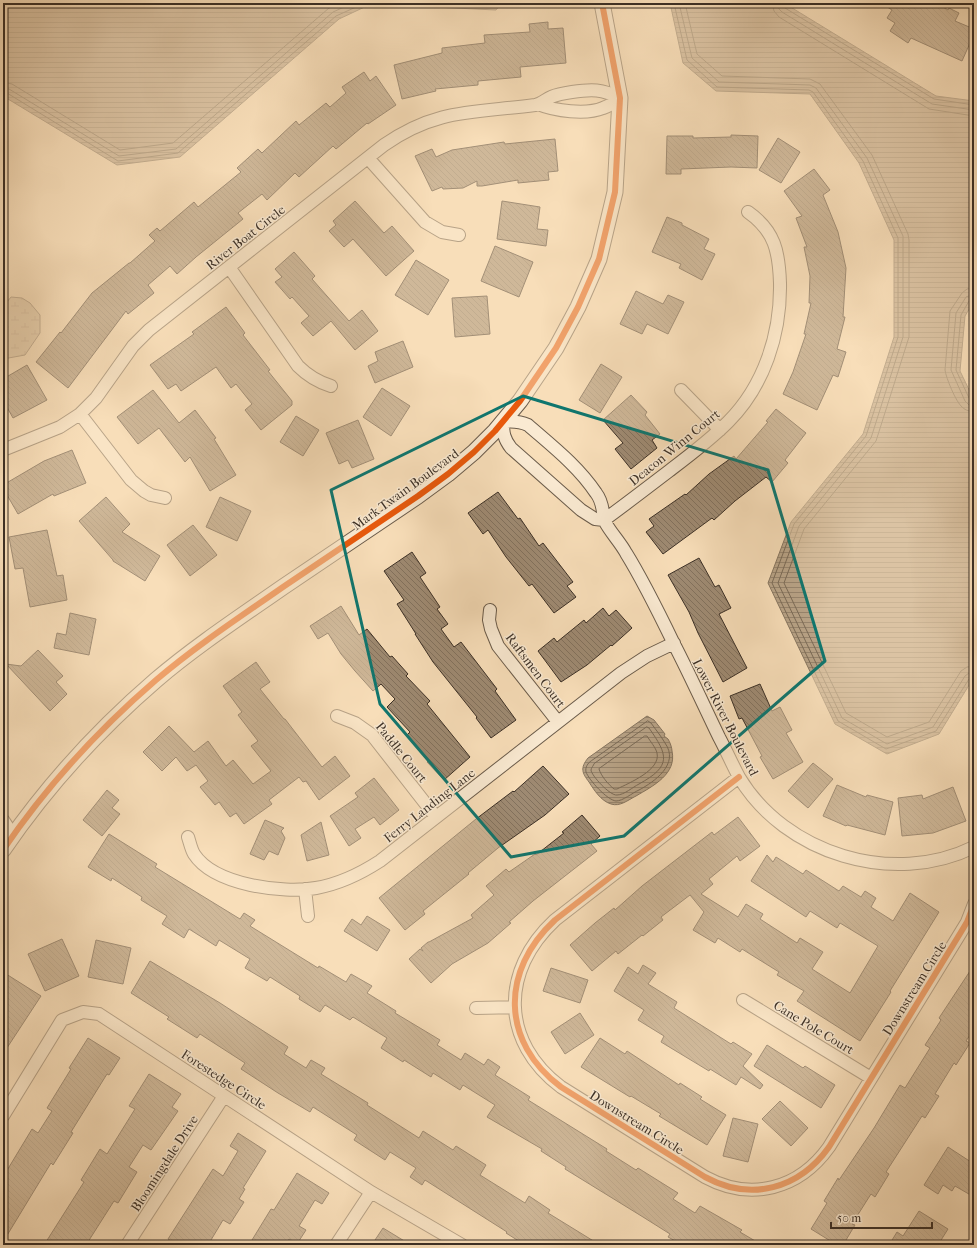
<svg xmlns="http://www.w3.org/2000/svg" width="977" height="1248" viewBox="0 0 977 1248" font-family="'IM FELL French Canon',serif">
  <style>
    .wetland { fill: url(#wetland-marsh); stroke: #8a7863 }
    .water { fill: url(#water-rules); stroke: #867560 }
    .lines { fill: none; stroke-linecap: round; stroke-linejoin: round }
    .shore { stroke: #7a6a56; stroke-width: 1 }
    .building { fill: url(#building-back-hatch); stroke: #3c3026 }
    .minor-casing { stroke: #6b5c4b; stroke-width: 14 }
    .tertiary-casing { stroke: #6b5c4b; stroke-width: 17 }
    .minor { stroke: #faead2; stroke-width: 12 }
    .tertiary { stroke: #faead2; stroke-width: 15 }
    .cycleway-casing { stroke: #faead2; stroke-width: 8 }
    .cycleway { stroke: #e8590c; stroke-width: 6 }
    .marked { fill: none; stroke: #0f766e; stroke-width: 3; stroke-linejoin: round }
    .labels { text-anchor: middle; stroke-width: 3; stroke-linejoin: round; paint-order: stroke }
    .street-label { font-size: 13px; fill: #3c3026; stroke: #faead2 }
  </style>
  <defs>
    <pattern id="wetland-marsh" width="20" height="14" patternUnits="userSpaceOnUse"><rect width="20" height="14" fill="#d8c0a0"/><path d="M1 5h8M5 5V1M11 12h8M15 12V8" fill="none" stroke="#baa58a"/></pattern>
    <pattern id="water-rules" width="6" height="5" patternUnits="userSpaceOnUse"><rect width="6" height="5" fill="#b8a387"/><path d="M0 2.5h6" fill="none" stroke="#97856e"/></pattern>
    <pattern id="building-back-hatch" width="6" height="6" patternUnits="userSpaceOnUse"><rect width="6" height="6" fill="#9e8a72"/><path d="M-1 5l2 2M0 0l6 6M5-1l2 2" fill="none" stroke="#82715d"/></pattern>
  </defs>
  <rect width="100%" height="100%" fill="#f8deb9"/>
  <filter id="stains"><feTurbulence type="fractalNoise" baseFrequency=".005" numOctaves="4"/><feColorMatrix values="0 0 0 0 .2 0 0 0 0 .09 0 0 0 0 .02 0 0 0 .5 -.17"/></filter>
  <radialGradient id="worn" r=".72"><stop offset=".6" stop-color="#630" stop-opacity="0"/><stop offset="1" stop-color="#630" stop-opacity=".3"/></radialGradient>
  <path class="wetland" d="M11,297L22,298L30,303L40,315V333L25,355L3,359V307Z"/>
  <path class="water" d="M3,3H502L496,10L371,4L339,19L180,157L117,165L3,96Z
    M670,3H784L936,96L974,101V301L965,316L960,371L974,400V677L939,734L887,754L835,724L768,583L791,522L863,434L894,337V240L859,163L810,94L716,91L683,63Z
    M647,716L654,720L665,734L664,736C665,737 667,738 668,739C670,742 672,748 672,751C677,774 653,786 636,796C628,800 620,807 611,804C601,801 594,790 589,782C582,773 580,768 588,758Z"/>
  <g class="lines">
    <path class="shore" d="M431,3L493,6L496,3
      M674,3L687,60L717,87L809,90L813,92L863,161L898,238V337L866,436L794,524L772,583L838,721L886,749L936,731L969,679L974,677
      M679,3L692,58L719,82L810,85L816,88L867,158L903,236V337L871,438L799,526L778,583L842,718L887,744L933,727L965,676L969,673L974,672
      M685,3L697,54L722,76L810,79L820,84L872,155L908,234L909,240V337L876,441L804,529L784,583L846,713L887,737L929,722L961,671L967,667L974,666
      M772,3L774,11L779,17L929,109L974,116
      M778,3L779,9L782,12L932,104L974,110
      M783,3L785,8L934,99L974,105
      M3,82L12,84L120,150L173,143L329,8L339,3
      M3,88L9,89L119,156L176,149L333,12L353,3
      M3,93H7L118,161L178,153L336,16L365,3
      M974,288L967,289L962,293L950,311L945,370C946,378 956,402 962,407C966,411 970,411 974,412
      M974,294L966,297L956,313L951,370L965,401L969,405L974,406
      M974,299L969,301L961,315L956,370L969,398L971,400H974
      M648,721L651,723C656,730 661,736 665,743C680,764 654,782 639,790C632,793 623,801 616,801C607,800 589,780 586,772C585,767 588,763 591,761Z
      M647,727L649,728C668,755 672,766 639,784C633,787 624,795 617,795C610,796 591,775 591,770C591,768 594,765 594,764Z
      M645,736H647C650,741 656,748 657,753C661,770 629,783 617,789H614C608,784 601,776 599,769Z"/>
  </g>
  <path class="building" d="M881,3H937L948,10L949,8L959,13L955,21L974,29V34L962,61L911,38L908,43L890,31L895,23L887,18L892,10Z
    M548,22V29L563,28L566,63L520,67L521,77L478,81V85L435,89L436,91L402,99L394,65L442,53V48L485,43L484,35L530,32L529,24Z
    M364,72L370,81L376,76L396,105L368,124L367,123L336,149L333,146L299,177L295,173L267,200L262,194L238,213L243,219L196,257L177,274L170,266L148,285L154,293L128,314L126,311L68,388L36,362L60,332L61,333L92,293L129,263H130L155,241L149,235L157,228L160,231L194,202L198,207L241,172L237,168L258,149L262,153L296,121L299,125L326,103L330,107L346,93L342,87Z
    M731,135L758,136L757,168L731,167L681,169V174H666L667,136H693V138L731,137Z
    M778,138L800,152L781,183L759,170Z
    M555,139L558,171L548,172L549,180L518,183V180L482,186H477V181L463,188L443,189L442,187L432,191L415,156L432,149L436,157L452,150L504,142L505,144Z
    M814,169L830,190L823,195L838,232L846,268L843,317H845L837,349L846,352L838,377L833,375L817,410L783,394L793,372L806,334H804L811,303H809L810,276L804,247H807L796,218L802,216L784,191Z
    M355,201L384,233L392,226L414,251L386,276L353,239L344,247L329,231L336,225L333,221Z
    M502,201L540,207L537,229L548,230L546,246L497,239Z
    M667,217L682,223V225L709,239L704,249L715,254L702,280L679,268L681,264L652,252Z
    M495,246L533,262L519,297L481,281Z
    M294,252L315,276L312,279L349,321L362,310L378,331L355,350L331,321L313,336L301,323L309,316L292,297L290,299L275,282L282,277L275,269Z
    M416,260L449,280L428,315L395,295Z
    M636,291L663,304L668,295L684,302L668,334L647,324L642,334L620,324Z
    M487,296L490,334L455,337L452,298Z
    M226,307L245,333L243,335L270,370L268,371L292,401V405L261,430L245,410L252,404L236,384L231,388L216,367L181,391L176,384L168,389L150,365L194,334L192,332Z
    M403,341L413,367L375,383L368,366L378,361L375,352Z
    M601,364L622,377L600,413L579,400Z
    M27,365L47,400L13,418L3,400V379Z
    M382,388L410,406L391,436L363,417Z
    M153,390L179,423L195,410L216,438L214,439L236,475L210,491L190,457L185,462L159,428L138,444L117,417Z
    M631,395L647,412L645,415L660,434L652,440L657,448L631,469L615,449L623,443L603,420Z
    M776,409L806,433L785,460L788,463L772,482L766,477L735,501L714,520L712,518L663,554L646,532L654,526L649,519L685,494L686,495L709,474L734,456L736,459L768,422L766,421Z
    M296,416L319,430L303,456L280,442Z
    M358,420L374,459L352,468L348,460L339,464L326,433Z
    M72,450L86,483L54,496L53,494L18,514L3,488V485L44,461Z
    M498,492L518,519L520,518L539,546L543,543L573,582L567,586L576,597L554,613L532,584L529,586L506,557L488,530L483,534L468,513Z
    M106,497L130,524L122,532L160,556L145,581L113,561V560L79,521Z
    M220,497L251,511L237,541L206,527Z
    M193,525L217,555L190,576L167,545Z
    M47,530L57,576L63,575L67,600L30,607L23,568L15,569L9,537Z
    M412,552L426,573L420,577L440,607L437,609L448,624L441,629L454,647L461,642L497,689L495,691L516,720L491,738L476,718L477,717L433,662L415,634H416L397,604L404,600L384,571Z
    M699,558L715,587L719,585L731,608L719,614L747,668L723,682L698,633L689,612L668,575Z
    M341,606L359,635L367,629L390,657L392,656L408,674L406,676L430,701L427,704L470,757L444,780L427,762L428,761L407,735L410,732L387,707L395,699L381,684L373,691L355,671L341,654L328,633L318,639L310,626Z
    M603,608L609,616L616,610L632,628L612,646L611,645L587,665L561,682L538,651L554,638L557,642L584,620L586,623Z
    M70,613L96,619L89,655L54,648L57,633L66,635Z
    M38,650L63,676L56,682L67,694L50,711L6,664L21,666Z
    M256,662L270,682L260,689L284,719H285L322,767L335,756L350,776L319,800L306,781L303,782L299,777L269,800L272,804L244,824L236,813L230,817L219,802L215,805L200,787L208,781L196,765L187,771L176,757L162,771L143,752L169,726L194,752L208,741L226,766L233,760L253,784L271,771L251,746L258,741L238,715L242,712L223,686Z
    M760,684L772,711L780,707L792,730L786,733L803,762L773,779L760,757L762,756L742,718L739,719L730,696Z
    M813,763L833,779L808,808L788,791Z
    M543,766L569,794L545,815L498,848L468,873L469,874L423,911L425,914L405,930L379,898L476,819L513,791L514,792Z
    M374,778L399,810L380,825L374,817L355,829L361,838L349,846L330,816L358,797L355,793Z
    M837,785L866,797L867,795L893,802L885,835L847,825L846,826L823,816Z
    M953,787L966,821L933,833L902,836L898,798L922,795L923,799Z
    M107,790L119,800L112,808L120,814L102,836L83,820Z
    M582,815L600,836L591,844L597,851L533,901L509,922L511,923L488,943L452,964L431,983L409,959L420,949L423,951L421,948L428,942H429L473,918L471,915L494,895L486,886L506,869L509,872L535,854L536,855L564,833L562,832Z
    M738,817L760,846L740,861L737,856L709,879L713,884L701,894L738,917L746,904L763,914L760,919L797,943L800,938L823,952L812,969L850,993L878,946L840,923L837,928L810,911L806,917L751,881L767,855L773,862L776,857L803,874L806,870L839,891L843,886L861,897L865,891L876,898L871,907L893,921L910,893L939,912L890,991L891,992L860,1041L797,1001L804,991L777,975L779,972L742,949L740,952L718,938L715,943L693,930L704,912L690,895L661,917L663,920L643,936L642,935L618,954L616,951L592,971L570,945L595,923L614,908L615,910L642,886L712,832L714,835Z
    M265,820L284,828L281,831L285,838L278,855L269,851L264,860L250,854Z
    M321,822L329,855L307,861L301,835Z
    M109,834L157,864L155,867L240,919L244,913L255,920L250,926L318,968L319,966L346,982L351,974L372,986L367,993L396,1011L395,1013L440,1040L437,1045L461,1060L465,1053L484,1065L488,1059L500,1067L495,1075L530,1097L528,1100L607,1149L606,1151L636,1170L638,1168L678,1193L673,1199L695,1213L700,1206L742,1230L740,1232L762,1245H686L680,1241L679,1243L668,1237L670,1234L643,1217L565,1169L566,1167L541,1151L542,1149L487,1117L495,1105L463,1085L460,1090L433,1073L431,1077L404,1060L403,1062L381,1048L387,1038L353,1017L350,1020L325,1005L320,1012L299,999L300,996L270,977L267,981L245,968L250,959L219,940L216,946L189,929L184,938L162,924L167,916L141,900L142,897L112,878L111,881L88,867Z
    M367,916L390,930L377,951L344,931L352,919L361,925Z
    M62,939L79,976L45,991L28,954Z
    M96,940L131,948L123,984L88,977Z
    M150,961L220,1003L288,1047L284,1054L306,1068L311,1060L325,1068L321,1074L368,1103L367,1105L419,1138L423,1131L453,1150L456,1146L486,1165L480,1175L525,1203L529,1196L550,1210L548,1213L600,1245H525L506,1233L507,1232L425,1180L422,1185L410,1177L416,1168L390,1152L385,1160L354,1140L357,1135L313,1107L310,1112L278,1093L241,1069L245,1063L200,1034L197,1038L167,1019L169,1017L131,993Z
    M643,965L656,973L648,984L677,1002L674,1008L731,1044L733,1042L752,1054L743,1066L763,1085L760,1089L741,1077L736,1085L710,1069L709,1071L661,1042L664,1036L638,1020L644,1010L614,991L628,967L638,974Z
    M974,965V1029L966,1041L970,1043L956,1065L954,1063L935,1094L939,1096L925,1118L922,1116L886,1172L889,1174L875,1197L871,1194L852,1224L855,1225L843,1245H837L811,1229L827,1203L824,1201L838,1178L839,1180L874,1128L900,1085L905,1088L930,1048L925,1045L941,1020L939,1018Z
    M551,968L588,980L580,1003L543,991Z
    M3,972L41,996L3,1054Z
    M580,1013L594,1035L565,1054L551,1032Z
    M88,1038L120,1058L109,1075L107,1074L71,1132L73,1133L53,1165L51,1163L3,1242V1177L32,1129L38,1133L52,1111L47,1108L71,1069L69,1068Z
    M600,1038L625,1054L627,1051L679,1085L680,1083L702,1097L700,1099L726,1115L707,1145L659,1116L661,1114L631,1096L630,1097L581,1067Z
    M767,1045L803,1068L805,1066L835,1085L821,1108L754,1066Z
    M149,1074L181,1094L172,1107L178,1111L151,1150L143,1145L129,1167L137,1172L118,1203L114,1201L86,1245H44L84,1182L81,1180L100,1149L107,1154L135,1109L129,1106Z
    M780,1101L808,1128L791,1146L762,1119Z
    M733,1118L758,1124L748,1162L723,1156Z
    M238,1133L266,1151L243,1188L245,1189L239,1199L244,1202L230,1224L223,1220L208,1245H178L168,1239L213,1169L223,1176L238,1151L230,1146Z
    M948,1147L974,1164V1197L955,1186L952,1191L943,1185L938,1194L924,1185Z
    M297,1173L329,1193L322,1204L315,1200L299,1226L306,1230L297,1244L289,1239L285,1245H260L252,1240L271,1209L274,1210Z
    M919,1211L948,1229L938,1245H889L897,1232L903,1236Z
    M383,1228L411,1245H383L375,1240Z"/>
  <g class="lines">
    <g class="minor-casing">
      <path id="minor" d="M368,158L425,222L442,232L459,235
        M229,267L298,366C308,376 318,382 331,386
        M681,390L720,430
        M80,414L131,480L144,491L151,495L165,498
        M3,450L60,427L80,414L96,398L133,346L149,330L384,145C437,108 475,113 535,105C541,104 546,99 551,97C558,94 565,93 572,92C592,89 602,89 620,98C615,102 609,106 603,108C586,115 555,111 538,104
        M604,520L595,519L581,510L511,448C504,439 503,433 503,422C512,421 519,421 528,425C552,446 578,466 596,493C600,498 602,505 603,512C604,515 603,519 605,522C611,533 620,542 626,553C644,582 659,613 674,644C690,675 704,706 719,737C726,750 732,764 739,777C785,854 893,887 974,847
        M604,520C626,504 648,487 669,471C690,455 710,440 728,422C764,386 781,334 780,283C779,252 775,231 748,212
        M490,610L489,620L491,629L498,646L558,722
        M337,716L355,723L372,735L436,817
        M739,777L555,920C500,971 501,1042 561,1087L705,1177C751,1202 799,1189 829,1147L961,932L967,922L974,904
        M3,820L9,829L12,837L6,838
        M188,837C190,843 191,849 194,854C214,885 283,894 316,888C339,884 360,874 380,861L621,673L647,656L674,643
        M305,889L308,916
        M743,1000L871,1078
        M476,1008L515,1007
        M3,1116L62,1020L83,1012L99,1014L371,1192L462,1245
        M127,1245L224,1096
        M336,1245L371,1192"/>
    </g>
    <g class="tertiary-casing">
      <path id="tertiary" d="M3,850C46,787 98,730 156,680C196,646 240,617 283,587C328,557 373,526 418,496L448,474L474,452L495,431L520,401L556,348L578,307L599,259L615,192L620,98L602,3"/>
    </g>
    <use href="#minor" class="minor"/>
    <use href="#tertiary" class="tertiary"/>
    <g class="cycleway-casing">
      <path id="cycleway" d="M739,777L555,920C500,971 501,1042 561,1087L705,1177C751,1202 799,1189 829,1147L961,932L967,922L974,904
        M3,850C46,787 98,730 156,680C196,646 240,617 283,587C328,557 373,526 418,496L448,474L474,452L495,431L520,401L556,348L578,307L599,259L615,192L620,98L602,3"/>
    </g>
    <use href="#cycleway" class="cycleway"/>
  </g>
  <path d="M0 0H977V1248H0ZM523,396L768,470L825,661L624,836L511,857L380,704L331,490Z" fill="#f8deb9" fill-opacity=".55" fill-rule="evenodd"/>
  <path class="marked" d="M523,396L768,470L825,661L624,836L511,857L380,704L331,490Z"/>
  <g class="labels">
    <g class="street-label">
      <text transform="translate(245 237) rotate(-38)" y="5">River Boat Circle</text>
      <text transform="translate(674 447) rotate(-39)" y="5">Deacon Winn Court</text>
      <text transform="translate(405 489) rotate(-36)" y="5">Mark Twain Boulevard</text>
      <text transform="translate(536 670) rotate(53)" y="5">Raftsmen Court</text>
      <text transform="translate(726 717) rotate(63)" y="5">Lower River Boulevard</text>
      <text transform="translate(402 752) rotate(51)" y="5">Paddle Court</text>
      <text transform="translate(429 805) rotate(-38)" y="5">Ferry Landing Lane</text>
      <text transform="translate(914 988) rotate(-58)" y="5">Downstream Circle</text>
      <text transform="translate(814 1027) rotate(31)" y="5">Cane Pole Court</text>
      <text transform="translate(224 1079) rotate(33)" y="5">Forestedge Circle</text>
      <text transform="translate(637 1122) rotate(32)" y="5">Downstream Circle</text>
      <text transform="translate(164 1163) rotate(-57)" y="5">Bloomingdale Drive</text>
    </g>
  </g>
  <rect width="977" height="1248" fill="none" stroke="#f8deb9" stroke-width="16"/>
  <rect x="4" y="4" width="969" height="1240" fill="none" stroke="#3c3026" stroke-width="2"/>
  <rect x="8" y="8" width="961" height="1232" fill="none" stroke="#3c3026"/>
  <path d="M831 1222v6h101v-6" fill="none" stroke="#3c3026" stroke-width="2"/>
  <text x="837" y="1222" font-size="12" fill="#3c3026" stroke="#faead2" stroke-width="3" paint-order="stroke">50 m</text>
  <rect width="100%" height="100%" filter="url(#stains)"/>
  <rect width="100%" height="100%" fill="url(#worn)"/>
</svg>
